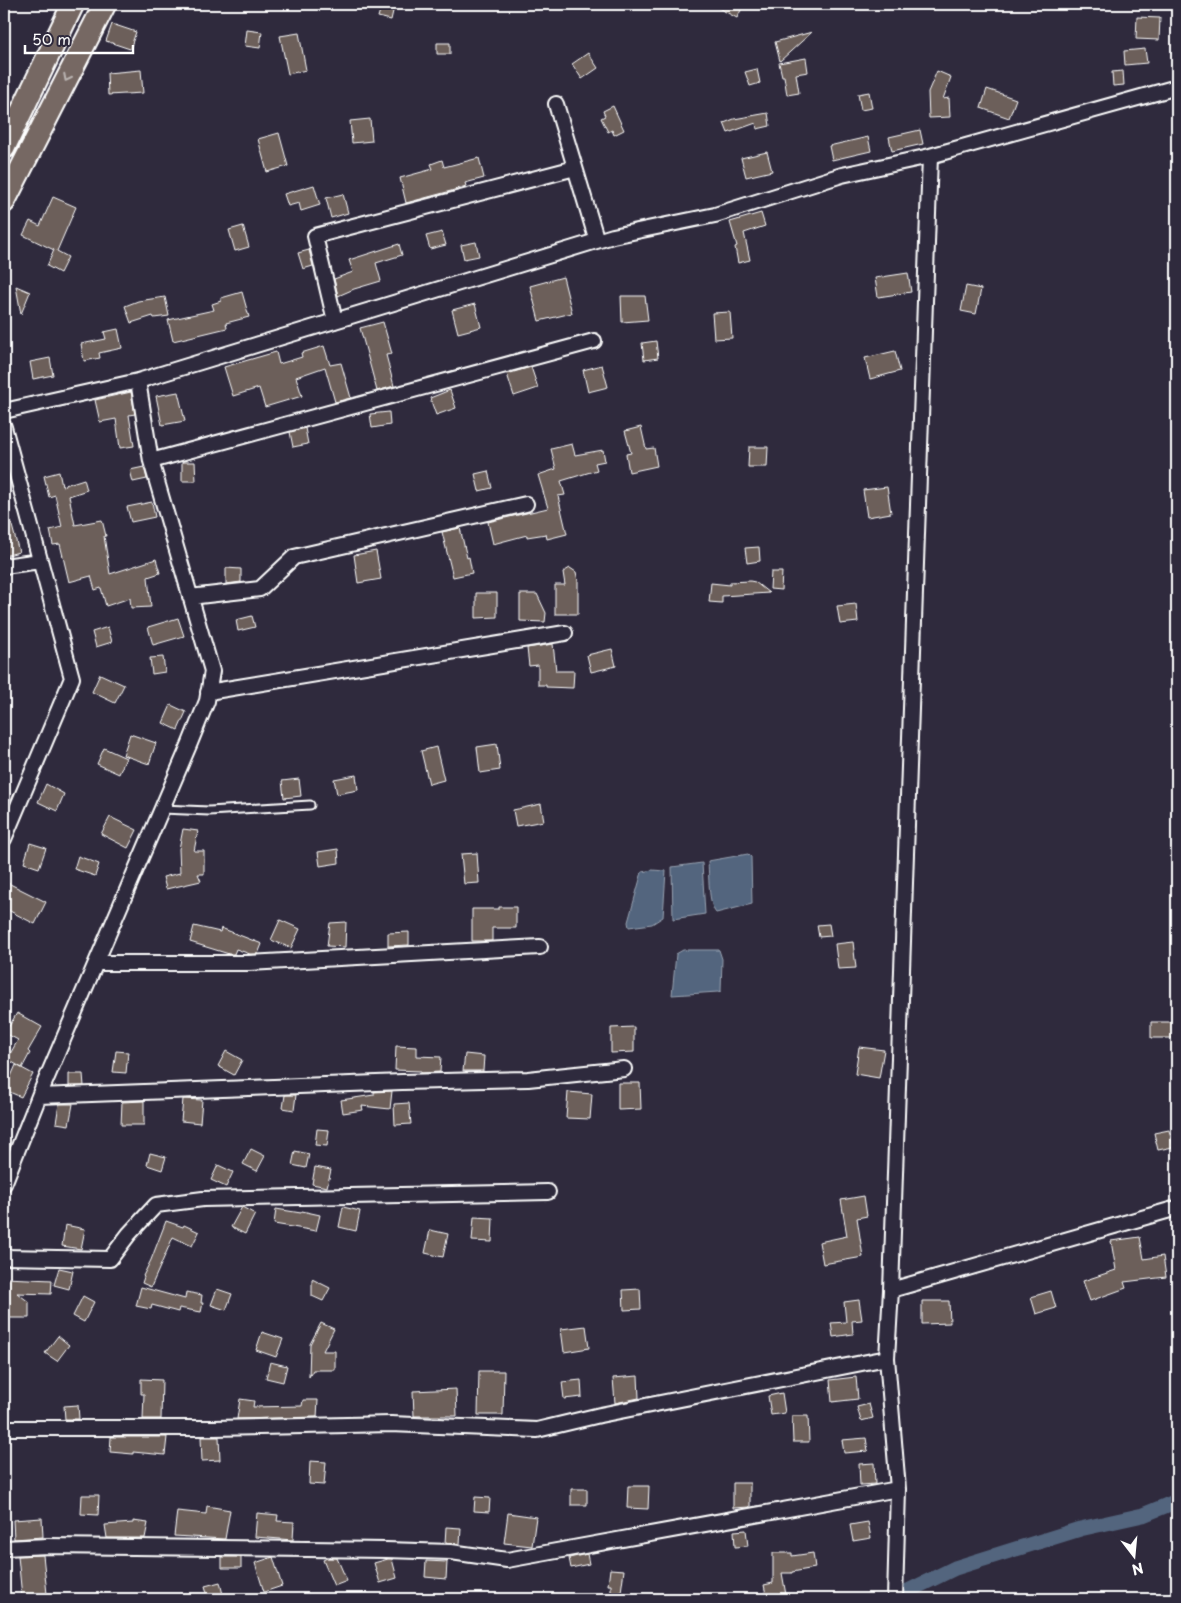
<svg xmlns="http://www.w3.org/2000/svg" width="1181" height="1603" viewBox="0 0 1181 1603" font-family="'Playpen Sans',sans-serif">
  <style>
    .water { fill: #53657e; stroke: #98a3b2 }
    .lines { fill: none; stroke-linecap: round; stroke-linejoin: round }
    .stream { stroke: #98a3b2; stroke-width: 4.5 }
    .canal { stroke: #53657e; stroke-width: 15 }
    .building { fill: #6c5f5a; stroke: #fff }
    .service-casing { stroke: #fff; stroke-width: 11 }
    .minor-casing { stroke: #fff; stroke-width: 18 }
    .primary-casing { stroke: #fff; stroke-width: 25 }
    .service { stroke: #2f2a3d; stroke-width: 7 }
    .minor { stroke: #2f2a3d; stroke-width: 14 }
    .primary { stroke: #766864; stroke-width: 21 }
    .oneway { stroke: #bab4b2 }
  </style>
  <rect width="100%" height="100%" fill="#2f2a3d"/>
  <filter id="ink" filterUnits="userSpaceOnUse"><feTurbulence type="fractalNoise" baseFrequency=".02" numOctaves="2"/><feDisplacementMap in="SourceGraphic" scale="10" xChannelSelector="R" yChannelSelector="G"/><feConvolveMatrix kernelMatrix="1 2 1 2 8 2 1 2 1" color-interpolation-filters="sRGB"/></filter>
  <g filter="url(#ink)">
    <path class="water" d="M748,854L751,857L752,904L716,913C708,904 709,874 708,861Z
      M702,863L705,914L673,919L672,867Z
      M652,870L666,871L663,917L652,924L629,927L628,922L642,872Z
      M683,950H719L722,959L721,991L718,992L672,995L676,954Z"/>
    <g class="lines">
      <path class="stream" d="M877,1599H878"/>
      <path class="canal" d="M904,1593L955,1568L1080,1529L1143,1515L1177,1501"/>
    </g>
    <path class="building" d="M382,4L394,7L391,20L378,17Z
      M711,4H744L737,18Z
      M1137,17L1160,18L1159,40L1136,39Z
      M112,24L136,32L130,49L106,41Z
      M247,30L262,32L260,48L245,46Z
      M812,32L780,61L775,42Z
      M299,33L306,70L288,74L280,36Z
      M437,43H450V54H437Z
      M1145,49L1147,63L1125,65L1124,51Z
      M588,53L598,68L582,79L572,64Z
      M806,58L808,72L796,74L799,93L787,95L784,76H782L779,63Z
      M757,69L760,83L750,86L745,72Z
      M141,70L143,93L108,95L107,73Z
      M937,71L951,77L943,99L949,98L950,117L929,118L928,92Z
      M1123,71L1124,85L1113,86L1112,72Z
      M987,89L1016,99L1009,118L981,108Z
      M869,92L872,108L861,110L858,94Z
      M613,106L624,130L614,135L612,130L608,132L601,118L605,116L603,111Z
      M768,113L770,126L757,129L756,123L728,133L724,123L734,119Z
      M370,119L372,141L352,143L350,121Z
      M920,130L923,144L892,151L889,137Z
      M279,133L288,166L267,172L258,139Z
      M868,137L871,151L832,160L829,146Z
      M767,152L772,171L746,177L741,158Z
      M479,158L484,178L465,183L466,186L451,191L406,203L400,178L433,169L431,164L442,160L444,167Z
      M314,185L320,205L301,211L299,203L288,206L284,194Z
      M343,194L348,213L331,218L326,198Z
      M53,197L76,207L57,251L68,257L60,273L47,266L54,250L23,235L30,221L40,226Z
      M761,213L765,226L744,233L750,260L738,263L735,247L737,246L730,222Z
      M243,226L249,247L235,251L229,230Z
      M442,232L446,245L430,249L426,236Z
      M476,242L479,256L464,259L461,245Z
      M399,244L402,255L376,263L381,281L354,289L338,296L334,279L353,272L349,260Z
      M309,250L313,266L303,269L298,253Z
      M908,273L911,292L878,297L875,278Z
      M563,277L572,313L539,321L530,286Z
      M16,286L30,292L21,314Z
      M966,286L981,289L976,314L961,311Z
      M242,292L249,317L226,323L227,328L173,341L168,320L214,310L212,304L221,301V298Z
      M621,296H645L648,320L622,322Z
      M165,297L169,316L154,318L153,316L131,323L125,306L138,301Z
      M475,304L481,327L458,333L452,310Z
      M730,312L732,338L714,339L712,313Z
      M383,322L392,354L386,355L394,386L377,391L360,328Z
      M118,329L122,348L99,353L100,358L84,361L81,344L106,339L104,332Z
      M656,341L658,358L644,360L642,343Z
      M324,346L330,365L341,363L351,398L335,402L325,367L296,377L302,396L265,407L259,388L233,396L224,367L276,352L279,364L302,357L301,353Z
      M895,351L900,371L870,379L865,358Z
      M50,358L53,375L33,379L30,362Z
      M602,365L608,387L588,392L583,370Z
      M531,367L538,388L514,396L507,374Z
      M450,390L456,408L436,415L430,398Z
      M131,392L135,414L129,415L134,446L120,448L116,419L100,422L95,400Z
      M178,392L185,421L162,425L156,396Z
      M389,412L390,425L372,428L370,414Z
      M641,427L646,449L654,448L657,466L629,472L626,454L631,453L625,431Z
      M305,428L308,444L293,447L290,432Z
      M572,444L575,455L603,450L605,461L595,463L597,470L561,481L565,495L558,496L567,534L547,539L546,534L527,537V535L493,544L488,522L548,508L538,475L556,469L551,449Z
      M749,447H768L767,467H748Z
      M182,462H195L196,481H182Z
      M144,467L147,479L133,482L130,470Z
      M488,471L492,488L479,491L475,474Z
      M59,472L62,486L84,479L87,490L69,496L75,525L102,520L106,536H104L110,574L156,559L160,573L148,577L151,607L131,608L130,598L106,606L101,588L95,590L91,576L69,582L60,544L53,545L50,530L62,527L55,495L49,497L44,476Z
      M887,487L891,513L867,517L863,490Z
      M152,502L155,517L131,522L127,507Z
      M4,511H8L19,552L4,556Z
      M460,528L467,558L469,557L472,573L453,577L442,532Z
      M759,547L760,561L747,563L745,548Z
      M376,551L381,579L358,583L354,555Z
      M226,568L241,569V582L226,584Z
      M570,568L576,572L578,581V614H555V585H565L563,572Z
      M771,572H782L781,590L770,589Z
      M750,581L755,582L769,593L722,596V603L709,602L711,583L730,585V582Z
      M476,593H497V617L476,618Z
      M520,594H537L546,613L545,622L520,621Z
      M856,604L858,622L840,624L837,606Z
      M252,616L255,627L238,631L236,620Z
      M178,618L184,636L153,645L148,627Z
      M108,627L112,642L96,647L92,632Z
      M553,644L556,671H574L573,688L546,687V685H538V665L529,666L527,648Z
      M612,649L616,666L591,672L587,655Z
      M163,657L165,672L152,674L150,658Z
      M100,674L124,685L115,703L92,692Z
      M171,705L186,712L178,730L163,723Z
      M130,734L156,743L149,764L123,755Z
      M497,744L500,770L480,773L477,747Z
      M436,747L444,780L429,784L421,751Z
      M104,748L126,758L119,774L97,764Z
      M356,775L358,790L337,794L334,779Z
      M299,779L301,796L284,798L282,781Z
      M46,784L64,794L57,811L38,802Z
      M541,804L544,821L516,826L513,810Z
      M110,817L137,830L128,848L101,834Z
      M183,829L198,831L194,851H204V874H198L201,881L166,889L163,877L180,873L179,849Z
      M30,843L46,848L39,868L24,863Z
      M338,849L339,863L320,866L318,852Z
      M477,853L479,883L464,884L461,854Z
      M78,856L99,864L95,876L74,869Z
      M4,881L46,902L35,924L4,908Z
      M499,907H516V928H492V941H472V909H499Z
      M280,920L300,929L291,948L271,940Z
      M346,922L345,947L327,946L330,923Z
      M829,924L831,936L819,937L817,925Z
      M194,926L220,932L221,928L262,944L258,954H250L236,949L234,954H229L190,942Z
      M409,932V945L388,946V933Z
      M853,942L856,968L838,969L835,944Z
      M17,1013L42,1027L28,1051L30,1053L22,1068L7,1059L18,1040L5,1033Z
      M1151,1022H1177V1038H1151Z
      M634,1027V1052L611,1053V1028Z
      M396,1046L417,1047V1056L441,1057L440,1072L421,1073V1071L395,1070Z
      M859,1047L884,1050L879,1078L855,1074Z
      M116,1051L128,1052L126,1073L113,1072Z
      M226,1051L242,1060L234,1075L218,1066Z
      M465,1054L484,1056L483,1071H463Z
      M16,1065L33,1074L21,1097L5,1090Z
      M69,1074H83L84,1086H69Z
      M618,1083H640L641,1109L618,1110Z
      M392,1091L390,1109L362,1106L363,1110L343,1113L341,1100L374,1095V1092Z
      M568,1092L592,1094L590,1119L566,1118Z
      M285,1095H296L294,1110L283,1108Z
      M183,1099L202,1100L200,1123L181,1121Z
      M144,1101V1125H121L122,1102Z
      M409,1103L411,1124L395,1125L394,1104Z
      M59,1104H73L69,1125L56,1123Z
      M317,1129L329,1130L327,1146L315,1145Z
      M1169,1130L1173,1147L1158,1150L1154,1133Z
      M251,1149L265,1156L257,1171L243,1164Z
      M295,1151L309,1154L306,1168L292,1165Z
      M150,1153L166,1157L162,1170L147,1165Z
      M218,1165L233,1172L226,1187L211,1180Z
      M315,1167L331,1170L327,1187L312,1184Z
      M864,1196L867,1216L857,1218L863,1257L823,1264L819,1242L847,1236L841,1200Z
      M242,1207L255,1214L245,1234L231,1227Z
      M343,1207L360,1211L356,1231L339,1227Z
      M276,1209L301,1213L302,1211L320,1215L316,1231L274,1224Z
      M474,1217L493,1218L492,1242L472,1241Z
      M166,1221L183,1227L184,1225L199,1232L192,1246L173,1237L151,1287L142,1283L144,1277L143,1276L151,1260Z
      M65,1225L85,1229L81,1249L62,1246Z
      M430,1230L448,1234L443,1257L425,1253Z
      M1140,1237L1144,1259L1163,1256L1166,1277L1124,1282L1126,1288L1090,1301L1083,1281L1116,1270L1111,1241Z
      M59,1268L73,1271L69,1289L54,1285Z
      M4,1278L52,1280L51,1294L17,1293L29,1302V1318H4Z
      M312,1279L330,1288L323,1301L312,1296Z
      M141,1287L185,1299L186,1292L202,1295L201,1303H203L201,1312L179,1308L178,1312L152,1305L151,1309L136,1306Z
      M217,1289L232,1294L226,1310L211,1305Z
      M640,1289L641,1309L624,1310L623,1290Z
      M1051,1291L1056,1308L1036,1314L1031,1297Z
      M83,1296L94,1302L84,1322L73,1316Z
      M859,1300L862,1320L852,1321L853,1334L833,1337L831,1323L846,1322L844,1302Z
      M922,1301H949L950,1323L922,1324Z
      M321,1323L334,1329L323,1351H335V1370H313L309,1377L310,1344Z
      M586,1326L589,1348L564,1352L561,1329Z
      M262,1332L283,1339L276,1357L256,1350Z
      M58,1336L69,1345L57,1361L45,1353Z
      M270,1362L287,1366L283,1382L266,1378Z
      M479,1371H504L503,1415H478Z
      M638,1376L639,1398L615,1403L613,1378Z
      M856,1377L858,1399L832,1402L830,1380Z
      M141,1379L162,1380L161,1419H143L144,1394H141Z
      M581,1380L582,1397L564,1399L562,1382Z
      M456,1389L457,1416H414L413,1391Z
      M782,1393L785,1413L771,1415L768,1396Z
      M240,1399L254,1401L253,1407L302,1406L303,1400H318L317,1417L237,1419Z
      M869,1404L873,1418L861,1421L857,1407Z
      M78,1405L79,1419H65L64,1406Z
      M792,1416H808L809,1442H793Z
      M111,1437H167L165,1455L133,1452V1454L110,1452Z
      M201,1437H219L220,1460L202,1461Z
      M866,1438L868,1451L844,1453L842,1440Z
      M310,1461L326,1462L324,1485L309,1484Z
      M874,1463L875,1484L860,1485L859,1464Z
      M733,1483H750V1507L733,1508Z
      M628,1486H649L648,1509L627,1508Z
      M571,1489H587V1505H571Z
      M82,1495H99L98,1515L81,1514Z
      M475,1497L490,1498L489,1512L474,1511Z
      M207,1506L230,1510L225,1539L174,1536L177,1511L206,1514Z
      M257,1513L278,1515L277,1521L294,1522L293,1540L255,1537Z
      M508,1513L536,1517L532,1546L504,1543Z
      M42,1518L43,1537L14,1539L13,1520Z
      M133,1521L148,1523L145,1538H107L105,1525L133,1523Z
      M868,1522L871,1538L853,1541L850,1525Z
      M446,1527L461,1528L460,1544L445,1543Z
      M746,1530L748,1546L735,1547L734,1531Z
      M773,1553H792V1556L813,1553L815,1568L792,1572V1573H782L786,1595L767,1599L764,1585L773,1583Z
      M587,1554L589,1564L571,1568L569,1558Z
      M43,1555L47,1594L22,1597L18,1556Z
      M222,1557H241V1568H222Z
      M273,1557L282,1586L264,1592L255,1563Z
      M327,1558H337L347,1581L334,1586L323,1560Z
      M388,1559H392L397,1578L380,1583L374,1563Z
      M426,1561L447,1562L446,1579L425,1577Z
      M610,1569L624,1570L620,1599H611V1585H608Z
      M220,1582L224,1599H209L205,1586Z"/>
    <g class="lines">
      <g class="service-casing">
        <path id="service" d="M162,809L209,811L310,805"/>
      </g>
      <g class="minor-casing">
        <path id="minor" d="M556,104L597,241
          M335,321L315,236L575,168
          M4,411L138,381L613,236L715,215L842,175L930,156L1177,87
          M4,427L72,678L4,839
          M151,461L594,341
          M4,566L40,561
          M190,597L260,589L294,557L526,504
          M208,692L565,633
          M96,963H249L540,947
          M39,1096L402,1082L528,1079L624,1069
          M4,1184L39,1096L190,743L207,701L212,671L151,461L138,381
          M4,1257L110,1259L129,1234L156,1205L203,1199L548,1192
          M891,1290L1177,1208
          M4,1428H214L391,1424L537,1430L600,1415L887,1358
          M4,1548L48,1546L386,1550L451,1552L507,1560L898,1489
          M895,1599L898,1489L887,1358L891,1290L930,156"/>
      </g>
      <g class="primary-casing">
        <path id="primary" d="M4,148L73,4
          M4,202L105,4"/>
      </g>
      <use href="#service" class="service"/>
      <use href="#minor" class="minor"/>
      <use href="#primary" class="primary"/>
    </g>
    <defs><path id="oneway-chevron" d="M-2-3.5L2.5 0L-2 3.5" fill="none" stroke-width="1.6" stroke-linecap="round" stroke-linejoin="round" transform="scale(1.25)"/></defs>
    <use class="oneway" href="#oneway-chevron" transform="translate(67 78) rotate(117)"/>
  </g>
  <rect width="1181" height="1603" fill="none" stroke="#2f2a3d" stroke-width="20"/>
  <rect x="10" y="10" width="1161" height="1583" fill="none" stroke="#fff" stroke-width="2" filter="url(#ink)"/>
  <g transform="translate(1134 1556) rotate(164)" stroke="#2f2a3d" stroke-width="4" paint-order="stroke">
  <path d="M0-4L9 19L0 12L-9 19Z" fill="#ffffff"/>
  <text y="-8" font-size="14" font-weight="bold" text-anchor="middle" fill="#ffffff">N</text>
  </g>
  <path d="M25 45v8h108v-8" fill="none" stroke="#ffffff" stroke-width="2.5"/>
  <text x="32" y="45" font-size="15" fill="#ffffff" stroke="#2f2a3d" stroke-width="4" paint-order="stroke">50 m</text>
</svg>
